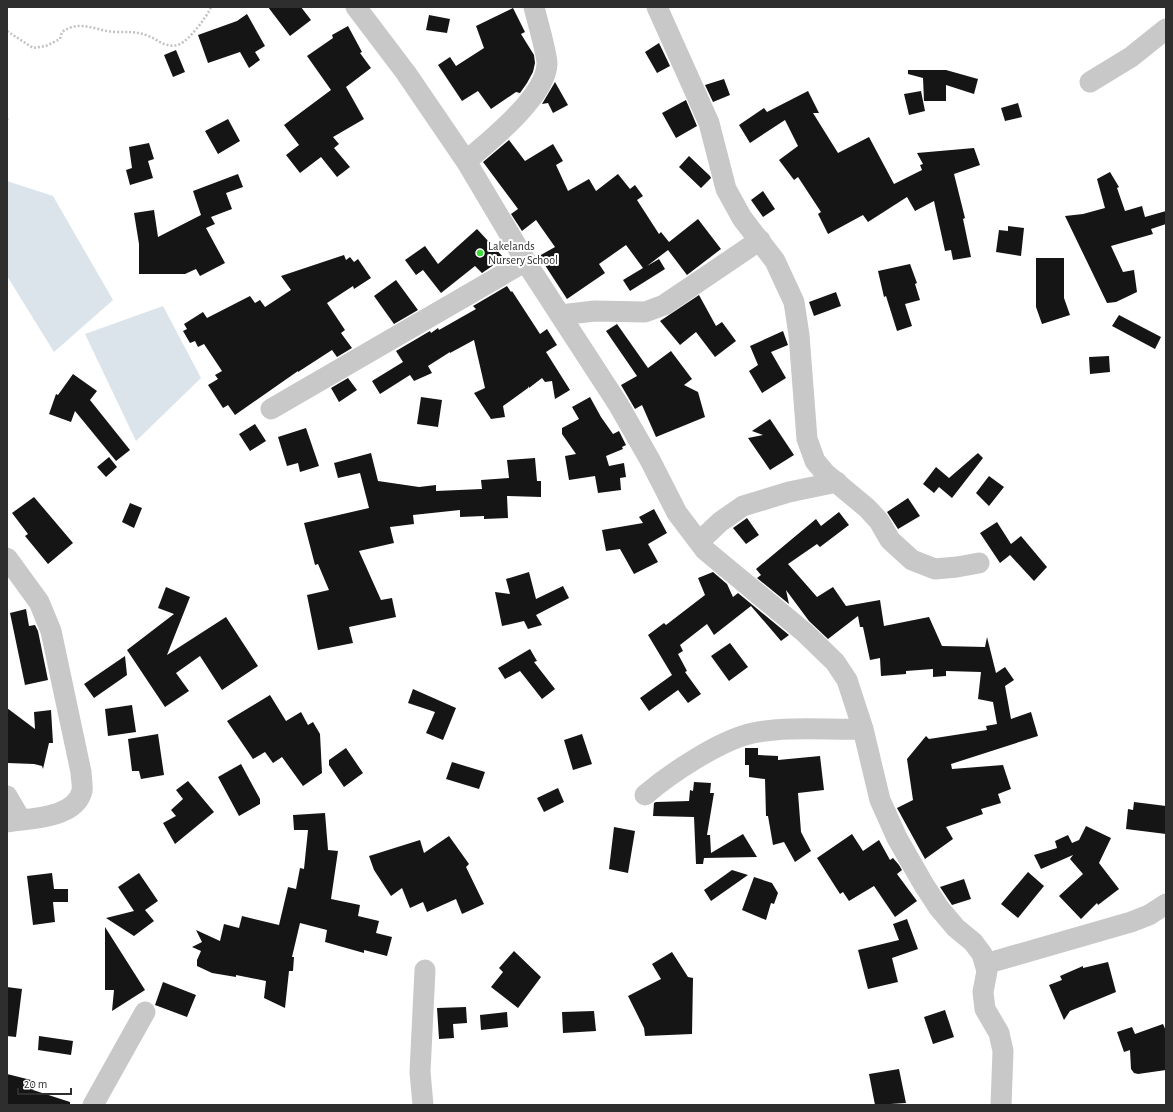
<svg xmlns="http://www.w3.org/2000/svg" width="1173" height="1112" viewBox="0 0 1173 1112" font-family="'Alegreya Sans',sans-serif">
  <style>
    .green { fill: #dce4eb }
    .building { fill: #151515 }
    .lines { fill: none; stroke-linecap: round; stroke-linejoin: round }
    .path { stroke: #c2c2c2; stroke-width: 2.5; stroke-dasharray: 2 2; stroke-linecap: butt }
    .minor { stroke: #c8c8c8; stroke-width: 21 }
    .poi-dot { fill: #3dde38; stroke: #fff; stroke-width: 1.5 }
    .labels { text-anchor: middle; stroke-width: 4; stroke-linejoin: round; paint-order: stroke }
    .poi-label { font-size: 12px; fill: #2e2e2e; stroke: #fff; text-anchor: start }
  </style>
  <rect width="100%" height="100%" fill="#fff"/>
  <path class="green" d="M7,181L53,196L113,300L54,352L7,276Z
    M163,306L201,378L136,441L85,334Z"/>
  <path class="building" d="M268,7H301L311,20L290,36Z
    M513,8L525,32L521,34L534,55L535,63L533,72L527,83L520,93L516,92L491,109L478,91L462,101L438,65L450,57L456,66L484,48L476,26Z
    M247,14L265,46L255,52L260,60L249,68L240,52L208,63L198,35L237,21Z
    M429,15L450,19L447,33L426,30Z
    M348,26L362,52L360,53L371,68L346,87L364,119L333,137L339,144L334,148L350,167L337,177L321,157L300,173L286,155L299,145L284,125L331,90L307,56L333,38L332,35Z
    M659,43L670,66L657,73L645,52Z
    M176,50L185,72L173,77L164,55Z
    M908,70H946L978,79L974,94L946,85V101H924L923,78L908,74Z
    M724,79L730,95L713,102L705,85Z
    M555,82L568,105L553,113L548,103L542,104Z
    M808,91L819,113H813L838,153L869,137L894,184L922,170L920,165L923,164L917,153L974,148L980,165L954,174L965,218L963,219L971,257L953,260L951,250L945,251L934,201L915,211L907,197L868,222L863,215L828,234L818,214L821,212L798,177L794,180L779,160L798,146L785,120L750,143L739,125L764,108L767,112Z
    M921,91L925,111L909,115L904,94Z
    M686,100L697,126L676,138L662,113Z
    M1018,103L1022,117L1005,121L1001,108Z
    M228,119L240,141L218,154L205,131Z
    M509,140L525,161L553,144L563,161L556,165L568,191L589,179L596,191L618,174L630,189L635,185L643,196L637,200L659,234L661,232L669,242L698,219L721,249L687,275L668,250L647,266L659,259L665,269L630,291L623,280L643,268L626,245L599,264L605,273L567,299L539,256L555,247L536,220L522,231L511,214L518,209L483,162Z
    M149,143L154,159L148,161L153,178L130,185L126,170L132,168L129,147Z
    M689,156L710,176L711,178L701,188L679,167Z
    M1110,172L1119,187L1117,188L1125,211L1142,206L1145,217L1166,211V224L1151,229L1153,234L1111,246L1123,272L1134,270L1137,292L1116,302L1107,303L1065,216L1083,214L1105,208L1097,179Z
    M238,174L243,187L226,193L232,209L211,217L215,224L206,228L225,263L200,276L196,269L185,274H139V244L134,213L154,210L158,237L201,215L193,191Z
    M763,191L775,209L763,217L751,200Z
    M1008,226L1024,228L1021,256L996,252L999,230L1008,231Z
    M477,229L504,258L482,273L475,266L441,293L423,270L416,275L405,260L425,246L438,264Z
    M344,255L346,260L350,257L354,262L358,259L371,278L354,289L353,286L327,303L345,330L341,333L352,348L337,357L332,350L298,372V371L235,415L228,405L223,408L208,385L218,379L215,375L222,371L204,344L198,347L195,341L190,343L183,331L187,329L184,324L203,312L207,318L250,296L255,303L260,300L265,307L291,290L281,276Z
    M1036,258H1064V298L1070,315L1042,324L1036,307Z
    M910,264L917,283L915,284L920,300L905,304L912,326L897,331L886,296L884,297L878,271Z
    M396,280L418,310L394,324L374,296Z
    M507,286L511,292L512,291L540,334L547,329L557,345L546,352L570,390L555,399L552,381L545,382L542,378L529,388L528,386V388L503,406L505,417L491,419L474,393L485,388L474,340L450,353V352L428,366L432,373L414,381L410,375L380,394L372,381L403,362L396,351L430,331L431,333L438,328L439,330L476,309L473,306Z
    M836,292L841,306L814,316L809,302Z
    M699,295L716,326L722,322L736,341L715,357L696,332L680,345L660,321Z
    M1119,315L1161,337L1155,349L1112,326Z
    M617,324L648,368L671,351L692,379L684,385L698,392L705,417L656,437L642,405L635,409L621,385L637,376L606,331Z
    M783,331L788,345L771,352L786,378L762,393L749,371L758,365L750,346Z
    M1109,356L1110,372L1090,374L1089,357Z
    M73,374L97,391L90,400L130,450L116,461L75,411L71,422L49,414L56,394L58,395Z
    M348,378L357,390L339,402L331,388Z
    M421,397L442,400L438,427L417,424Z
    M590,397L601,417L613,434L619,431L626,445L622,447L623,449L606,456L609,466L624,463L626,477L620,478L621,490L598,493L595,476L569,480L565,456L576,454L562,434V428L579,419L572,407Z
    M770,419L794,455L770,470L748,438L763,435L752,431Z
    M255,424L266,441L250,451L239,434Z
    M306,428L319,466L300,472L298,463L287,466L278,437Z
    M371,453L378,481L419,487L436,485V491L482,489L481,480L509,478L507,460L535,458L537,481H541V497L507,496L508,518L484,519V516L460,517V510L413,515L414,524L390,527L394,543L359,551L381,600L392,598L396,617L349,627L353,643L318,650L307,595L329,590L318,564L315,565L304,523L369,508L360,473L338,478L334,463Z
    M978,453L983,458L952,498L939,487L934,493L923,484L936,467L949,478Z
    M109,457L117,467L106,477L97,467Z
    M989,476L1004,487L989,506L976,493Z
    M34,497L73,543L48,564L25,536L28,534L12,513Z
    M908,498L920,516L898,529L887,512Z
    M130,503L142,508L134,528L122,522Z
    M654,509L667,533L648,544L658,562L634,574L620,549L606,551L602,530L643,523L639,517Z
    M839,512L849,525L820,547L817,544L788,564L817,597L833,587L846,606L880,600L884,626L929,617L942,646L985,647L987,637L996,673L1005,667L1014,680L1005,686L1011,719L1031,712L1038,736L951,764L952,769L1003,765L1011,789L998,794L1001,803L981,809L983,814L946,827L953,839L925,859L897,808L913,800L907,759L926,736L929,739L987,730L986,726L997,724L993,702L978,699L981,672L946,671V676L933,677V669L906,671V674L881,676L880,658L870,660L863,627H860L858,616L828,639L809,621L786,590L789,604L757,578L761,575L756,569L816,519L821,526Z
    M747,518L759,535L746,544L733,528Z
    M997,522L1011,544L1021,536L1047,567L1034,581L1010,555L1000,563L980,533Z
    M529,572L536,599L563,586L569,598L536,615L542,625L528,629L524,621L502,626L495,592L510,594L506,579Z
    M713,572L727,584L733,597L738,593L789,635L781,641L751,606L714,635L707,624L680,645L683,651L678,654L687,671L685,672L701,694L688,703L678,690L649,711L640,698L672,675L648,635L664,623L666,625L705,595L698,578Z
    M166,587L190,597L167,655L226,617L258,666L222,690L200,656L176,673L189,691L165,707L127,650L174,614L158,608Z
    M26,609L29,626L35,625L38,631L48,680L25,685L10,613Z
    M730,643L748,667L729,681L711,656Z
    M530,649L537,661L534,662L555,689L542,699L520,671L505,679L498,668Z
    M125,656L127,675L94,698L84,684Z
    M413,689L456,708L443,740L426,733L435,712L408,703Z
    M270,695L286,721L301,712L308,725L313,722L320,734L322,773L303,786L282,757L273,763L265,752L253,759L227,721Z
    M132,705L136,732L108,736L105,709Z
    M7,708L35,729L34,712L51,710L53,743H49L43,769L42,766L34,764L7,763Z
    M158,734L164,775L141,779L139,771H132L128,739Z
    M582,734L592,764L573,770L564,740Z
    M346,748L363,773L344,787L329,765V760Z
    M745,748H758V755L778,756V760L820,756L824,790L798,793L801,832L811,851L795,862L784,842L773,845L768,816H766L765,779L749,777V765H745Z
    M452,762L485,772L479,789L446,779Z
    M241,764L260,799V804L239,816L218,777Z
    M188,781L214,812L175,844L163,823L176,816L171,810L183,799L176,790Z
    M694,782L711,783L710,793H714L707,835H710L711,853L743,834L757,857L704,858L703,864H696L694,817L653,816L654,803L656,802L689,801L690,790L693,791Z
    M558,788L564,802L544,812L537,798Z
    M1134,802L1166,806V834L1126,829L1128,809L1133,810Z
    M325,813L328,850L338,851L331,899L360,905L358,916L379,921L376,933L392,937L387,956L364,950V953L325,942L327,930L300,923L292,957H294L293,971H289L285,1008L264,998L266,981L236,975V977L212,973L197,966V960L201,951L192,947L202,942L196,930L220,941L224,924L239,928L242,916L279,925L288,887L296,889L300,868L304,869L308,830H294L293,815Z
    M1086,826L1111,838L1099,863L1119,889L1098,905L1097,903L1081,919L1059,896L1083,874L1070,859L1073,855L1041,869L1034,855L1057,848L1055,841L1068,835L1072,843L1079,840Z
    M614,827L635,831L628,873L609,869Z
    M852,834L863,851L879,840L890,860L893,858L899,865L902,870L897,874L917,901L895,917L874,886L849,901L843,892L840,894L817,858Z
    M449,836L469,864L466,867L484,904L462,914L456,899L427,912L423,902L410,908L402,888L391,896L374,870L369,856L420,840L424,853Z
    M732,870L748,875L711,901L704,890Z
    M1028,872L1044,886L1018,918L1001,904Z
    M52,873L54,889H68V902H53L55,922L33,925L27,876Z
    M139,873L158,901L145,910L154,921L134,936L106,918L134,911L118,887Z
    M754,877L772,883L778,893L774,904L771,903L766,920L742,910Z
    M964,879L971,899L952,905L940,887Z
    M907,919L918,949L892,958L898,982L868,989L858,950L899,940L893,924Z
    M105,927L145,990L112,1011L114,990H105Z
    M514,951L541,977L518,1008L491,987L503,972L499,968Z
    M672,952L688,977L693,978L692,1034L645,1036L644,1028L628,996L661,979L652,964Z
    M1108,962L1116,992L1070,1011L1064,1020L1049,985L1062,980L1060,976L1083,966V968Z
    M163,982L196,995L187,1017L155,1005Z
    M7,987L22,989L16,1037L7,1036Z
    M466,1007L467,1023L453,1024L454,1038L439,1039L437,1008Z
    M945,1010L954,1037L933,1044L924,1017Z
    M594,1011L596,1031L563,1033L562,1012Z
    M507,1012L508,1027L481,1030L480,1015Z
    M1163,1024L1166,1031V1070L1138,1074L1134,1073L1131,1069L1130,1050L1124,1052L1117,1032L1132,1027L1135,1034Z
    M39,1036L73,1041L71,1055L38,1050Z
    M899,1069L906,1103L875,1105L869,1074Z
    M7,1074L35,1081L33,1090L70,1102V1105H7Z"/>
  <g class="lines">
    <path class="path" d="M7,31L33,48L46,46L60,39L62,32C80,19 96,31 115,32C127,32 137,31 148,36C155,38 161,44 168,45C172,46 176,46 180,44C189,40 207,17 211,7
      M7,119L8,120"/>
    <path class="minor" d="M356,7L406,73L466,161L529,267L618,404L650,460L677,513L705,550L804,632L835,662L847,680L863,729L880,800L897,838L924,885L939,908L956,928L973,942L982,954L987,971L983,992L985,1009L999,1033L1003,1051L1001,1105
      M657,7L709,123L726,189L742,218L775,261L794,302L799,335L807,439L815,461L825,473L867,508L879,521L890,540L912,560L935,569L957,567L979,563
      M1090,82L1131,57L1166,29
      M466,161C490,141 546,96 547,64C547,53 537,20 534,7
      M560,315L595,311L645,312L664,305L760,240
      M271,409L526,261
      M699,542L720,522L743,506L789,492L837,482
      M7,558L39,602L51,631L81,772C81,778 83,785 82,791C75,819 29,818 7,822
      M645,795C671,773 720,740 753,733C788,726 827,730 863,729
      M7,796L21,820
      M985,964L1131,922L1149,915L1166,904
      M93,1105L145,1012
      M423,1105L420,1072L425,970"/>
  </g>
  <circle class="poi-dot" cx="480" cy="253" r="4"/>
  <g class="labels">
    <g class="poi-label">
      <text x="488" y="250">Lakelands<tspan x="488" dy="14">Nursery School</tspan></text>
    </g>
  </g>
  <rect width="1173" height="1112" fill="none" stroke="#2e2e2e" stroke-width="16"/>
  <path d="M18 1088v6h53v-6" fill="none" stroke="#2e2e2e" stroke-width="2"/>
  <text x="24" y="1088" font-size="12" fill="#2e2e2e" stroke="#ffffff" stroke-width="3" paint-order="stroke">20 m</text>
</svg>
